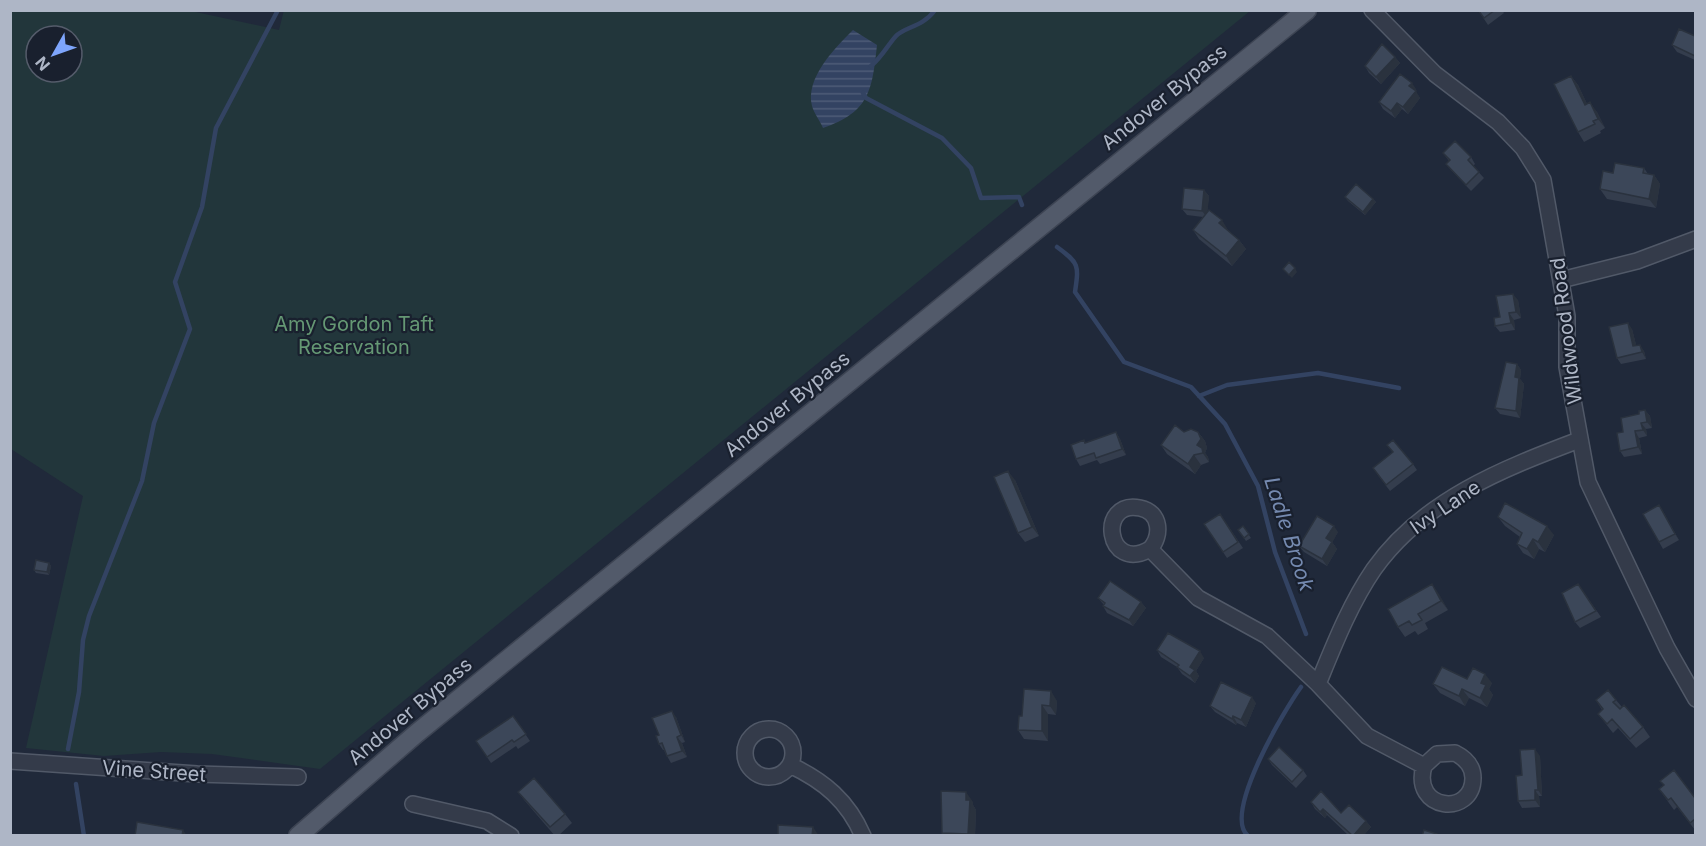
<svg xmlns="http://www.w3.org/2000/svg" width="1706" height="846" viewBox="0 0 1706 846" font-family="Inter,sans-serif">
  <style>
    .park { fill: #22363b; fill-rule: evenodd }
    .water { fill: url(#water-rules) }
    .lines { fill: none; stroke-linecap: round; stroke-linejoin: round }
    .stream { stroke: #334362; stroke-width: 4.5 }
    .minor-casing { stroke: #515968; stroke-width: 18 }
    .major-casing { stroke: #3d4453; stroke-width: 21 }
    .minor { stroke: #343b4a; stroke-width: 15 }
    .major { stroke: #525a6a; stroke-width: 18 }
    .wall { fill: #343d4d }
    .shaded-wall { fill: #2a323e }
    .building { fill: #3c4759; stroke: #2a323e; stroke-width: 1.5 }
    .labels { text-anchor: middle; stroke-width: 4.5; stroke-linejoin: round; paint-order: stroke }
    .street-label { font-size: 20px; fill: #aeb6c6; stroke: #19202e }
    .park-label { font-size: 20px; fill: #659874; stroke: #19202e }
    .water-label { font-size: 21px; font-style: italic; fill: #758ab0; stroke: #19202e }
  </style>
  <defs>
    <pattern id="water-rules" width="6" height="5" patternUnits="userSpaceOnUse" patternTransform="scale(1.5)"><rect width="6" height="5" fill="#334362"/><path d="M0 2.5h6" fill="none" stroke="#4e5c77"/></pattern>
  </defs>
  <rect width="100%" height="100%" fill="#20293a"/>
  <path class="park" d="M284,10L1250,11L320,769L212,754L161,752L104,756L26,748L83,496L11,449L10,11H191L279,30ZM36,36H72V72H36Z"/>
  <path class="water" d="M853,30L877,45C872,90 870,112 823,128C820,121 814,113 812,106C805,78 835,48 853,30Z"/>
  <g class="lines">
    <path class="stream" d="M871,66C882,57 887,46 896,36C904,27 923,27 935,10
      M863,93L866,98L942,138L971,168L981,198L1019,197L1022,205
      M1057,247C1079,263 1079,265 1075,292L1124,362L1191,387L1225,424L1258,486L1275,552L1306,634
      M1199,396L1227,385L1318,373L1399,388
      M68,749L79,692L83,640L89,616L142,481L154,423L190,329L175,282L202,207L216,128L278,10
      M76,784L84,836
      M1248,836C1222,814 1285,709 1301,687"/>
    <g class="minor-casing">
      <path id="minor" d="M1372,10L1435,74L1498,122L1523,148L1543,180L1567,316V367L1588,482L1667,648L1696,699
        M1561,280L1637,261L1696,239
        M1150,549C1106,574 1097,499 1140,508C1161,512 1162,536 1150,549L1198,598L1267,636L1318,684L1367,736L1424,766C1411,811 1473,817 1473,778C1473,766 1465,758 1455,753L1437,754L1424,766
        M1318,684C1334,645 1350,604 1374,569C1423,500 1502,469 1579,440
        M745 753a24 24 0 1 1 48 0a24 24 0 1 1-48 0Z
        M10,761L197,774L298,777
        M790,765C824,781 848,801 863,836
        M413,804L487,821L511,836"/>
    </g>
    <g class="major-casing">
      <path id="major" d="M298,836L417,733L1307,10"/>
    </g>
    <use href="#minor" class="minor"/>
    <use href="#major" class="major"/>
  </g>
  <path class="wall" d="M1478,10H1502L1504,13L1488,25Z
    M1695,36V60L1677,52L1672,45Z
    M1395,57L1400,63L1381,84L1369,73L1365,66Z
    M1571,76L1578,85L1587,104L1597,112L1605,128L1600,131L1601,133L1584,142L1578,132Z
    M1416,89L1415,91L1420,98L1408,114L1402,109L1395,118L1383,109L1379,102Z
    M1443,153L1471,157L1475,164L1473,166L1484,178L1471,191L1451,170L1446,164L1449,161Z
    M1644,168L1648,174L1654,175L1660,184L1656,208L1607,199L1600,189L1613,173Z
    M1204,190L1209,196L1207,212L1239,240L1246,249L1232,266L1199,239L1193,230L1203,217L1187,215L1182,209Z
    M1345,197L1373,199L1376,202L1365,215L1348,201Z
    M1518,300L1521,318L1514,320L1515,330L1500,332L1495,326L1500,317Z
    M1632,329L1636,345L1644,351L1646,359L1621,364L1617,358Z
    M1517,364L1521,370L1520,379L1524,384L1520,418L1500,414L1495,408Z
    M1645,410L1650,416L1652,428L1646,429L1647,436L1639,438L1642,454L1624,457L1620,451L1639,414Z
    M1116,432L1120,439L1126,455L1100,464L1097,460L1080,466L1076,459L1086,443Z
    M1198,432L1205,441L1207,448L1205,453L1208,457L1209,462L1201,465L1195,474L1167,454L1161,445Z
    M1387,445L1413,464L1417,470L1390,491L1377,474L1393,452Z
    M1015,480L1039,536L1025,542L1018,533Z
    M1659,505L1679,540L1663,549L1659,542Z
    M1220,514L1243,548L1227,558L1204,524Z
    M1498,517L1554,535L1545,552L1539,549L1534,559L1523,553L1517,544L1520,537L1505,526Z
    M1243,526L1251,538L1246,541L1238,530Z
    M1338,532L1332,542L1337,549L1327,566L1304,552L1299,546Z
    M49,563L51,566L49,575L36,573L34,570Z
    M1432,584L1448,610L1425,623L1428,629L1418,635L1415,631L1405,637L1398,627Z
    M1578,584L1601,617L1580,628L1575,622Z
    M1098,598L1141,602L1146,608L1133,626L1107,613L1103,606L1104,605Z
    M1157,650L1204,658L1196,671L1199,676L1195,683L1182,674L1177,667L1161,657Z
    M1467,679L1492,683L1489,689L1493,695L1487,707L1469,698L1465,706L1440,693L1433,684Z
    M1024,689L1057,701L1056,715L1048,714V741L1024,739L1018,730L1022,716Z
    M1596,700H1616L1622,707L1643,727L1650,737L1636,748L1618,728L1613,733L1598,714L1602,710Z
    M1256,703L1246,727L1237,723L1236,725L1215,712L1210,706Z
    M513,716L530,741L518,749L516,746L491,763L476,741Z
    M676,717L685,742L682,743L687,757L671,763L667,756L664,750H663L659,744V735Z
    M1540,756L1542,796H1539L1540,807L1522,808L1518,801L1522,775Z
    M1268,759L1303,770L1307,776L1296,788L1272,765Z
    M1659,789L1695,798V830L1677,807L1674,810Z
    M518,792L565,814L572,823L558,836H555L525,801Z
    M973,802V805L976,810L975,836H943L942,833Z
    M1311,802L1366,821L1371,827L1363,836H1349L1327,815L1325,818L1315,809Z"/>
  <path class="shaded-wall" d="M1395,57L1400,63L1381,84L1376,77Z
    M1571,76L1578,85L1592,114L1585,105Z
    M1412,83L1416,89L1413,93L1409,86Z
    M1416,91L1420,98L1408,114L1403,107Z
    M1590,102L1597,112L1605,128L1598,119Z
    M1397,103L1402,109L1395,118L1391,111Z
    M1654,175L1660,184L1656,208L1649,199Z
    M1204,190L1209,196L1207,217L1202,211Z
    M1373,199L1376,202L1365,215L1363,212Z
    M1222,220L1228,230L1226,233L1219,223Z
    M1239,240L1246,249L1232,266L1226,256Z
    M1295,268L1297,272L1292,278L1289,275Z
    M1513,294L1518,300L1521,318L1516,312Z
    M1509,313L1514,320L1515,330L1511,323Z
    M1628,323L1632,329L1638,352L1633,346Z
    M1640,345L1644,351L1646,359L1642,352Z
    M1517,364L1521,370L1520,379L1524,384L1520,418L1516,411L1515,377Z
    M1645,410L1650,416L1652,428L1647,422Z
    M1641,423L1646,429L1647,436L1643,430Z
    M1635,431L1639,438L1642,454L1638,447Z
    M1116,432L1120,439L1126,455L1122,449Z
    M1198,432L1205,441L1207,448L1205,453L1208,457L1209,462L1197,445Z
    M1194,455L1201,465L1195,474L1188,464Z
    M1008,471L1015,480L1039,536L1032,527Z
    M1659,505L1663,511L1679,540L1675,534Z
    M1334,526L1338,532L1331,545L1326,538Z
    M1547,526L1554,535L1545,552L1538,542Z
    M1533,539L1539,549L1534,559L1527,549Z
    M1332,542L1337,549L1327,566L1322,559Z
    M49,563L51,566L49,575L47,572Z
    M1432,584L1439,594L1448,610L1441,601Z
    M1141,602L1146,608L1133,626L1129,620Z
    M1200,651L1204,658L1196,671L1199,676L1195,683L1190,676V667Z
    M1485,674L1492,683L1489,689L1493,695L1487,707L1480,698L1481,683Z
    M1462,689L1469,698L1465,706L1459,696Z
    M1051,691L1057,701L1056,715L1050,706Z
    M1252,697L1256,703L1246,727L1241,720Z
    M1042,705L1048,714V741L1042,731Z
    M672,711L676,717L685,742L681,735Z
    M1233,716L1237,723L1236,725L1232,719Z
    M677,737L682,743L687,757L682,751Z
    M1535,749L1540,756L1542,796L1538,790Z
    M1535,790L1539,796L1540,807L1535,800Z
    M966,792L973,802V805L976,810L975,836H969L968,834L966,800Z
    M1323,809L1327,815L1325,818L1320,812Z
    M1366,821L1371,827L1363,836H1353Z
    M813,827L819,836H812Z
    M183,830L187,836H182Z"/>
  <path class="building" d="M1478,10H1495L1484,18Z
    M1679,29L1695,36V56L1672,45Z
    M1382,44L1395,57L1376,77L1365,66Z
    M1400,74L1412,83L1409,86L1416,91L1403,107L1397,103L1391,111L1379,102Z
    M1571,76L1585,105L1590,102L1598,119L1593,121L1595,124L1578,132L1554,84Z
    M1455,141L1471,157L1468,160L1479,172L1466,185L1446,164L1450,160L1443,153Z
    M1615,163L1644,168L1643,173L1654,175L1649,199L1600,189L1603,171L1613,173Z
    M1356,184L1373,199L1363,212L1345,197Z
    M1184,188L1204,190L1202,211L1182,209Z
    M1209,210L1222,220L1219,223L1239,240L1226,256L1193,230Z
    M1289,262L1295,268L1289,275L1283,269Z
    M1513,294L1516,312L1509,313L1511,323L1495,326L1494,318L1500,317L1496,296Z
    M1628,323L1633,346L1640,345L1642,352L1617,358L1609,327Z
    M1506,362L1517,364L1515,377L1519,378L1516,411L1495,408Z
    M1645,410L1647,422L1641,423L1643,430L1635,431L1638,447L1620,451L1617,433L1623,432L1621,418L1639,414V411Z
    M1175,425L1184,432L1191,429L1198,432L1201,439L1197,445L1202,448L1203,453L1194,455L1188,464L1161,445Z
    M1116,432L1122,449L1096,458L1094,453L1076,459L1071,445L1084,440L1085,443Z
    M1393,440L1413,464L1386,485L1373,468L1393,452L1387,445Z
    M1008,471L1032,527L1018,533L994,477Z
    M1505,503L1547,526L1538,542L1533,539L1527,549L1517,544L1522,533L1498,517Z
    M1659,505L1675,534L1659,542L1643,514Z
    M1220,514L1238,542L1223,552L1204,524Z
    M1317,516L1334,526L1326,538L1332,542L1322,559L1299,546Z
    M1243,526L1249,534L1244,538L1238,530Z
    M36,560L49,563L47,572L34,570Z
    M1110,581L1141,602L1129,620L1103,606L1105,603L1098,598Z
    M1432,584L1441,601L1418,614L1422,620L1412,625L1409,621L1398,627L1388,609Z
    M1578,584L1596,611L1575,622L1562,593Z
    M1168,633L1200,651L1190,667L1195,670L1190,676L1177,667L1179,665L1157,650Z
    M1442,667L1467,679L1473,668L1485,674L1481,683L1486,685L1480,698L1462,689L1459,696L1433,684Z
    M1221,682L1252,697L1241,720L1233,716L1232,719L1210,706Z
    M1024,689L1051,691L1050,706L1042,705V731L1018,730L1019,716H1022Z
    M1608,690L1616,700L1613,702L1620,709L1624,705L1643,727L1630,739L1612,719L1607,724L1598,714L1603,709L1596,700Z
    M672,711L681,735L677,737L682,751L667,756L662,743L659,744L656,736L659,735L652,718Z
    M513,716L526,734L514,742L512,740L487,757L476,741Z
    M1279,747L1303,770L1292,782L1268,759Z
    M1535,749L1538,790H1535V800L1518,801L1516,776L1522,775L1520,750Z
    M1674,770L1695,798V819L1690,823L1671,798L1668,800L1659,789L1664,785L1660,781Z
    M534,778L565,814L550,827L518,792Z
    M941,791L966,792V800H970L968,834L942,833Z
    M1321,791L1341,813L1349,805L1366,821L1353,836L1323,809L1320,812L1311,802Z
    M137,822L183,830L182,836H135Z
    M778,825L813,827L812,836H778Z
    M1424,830L1437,834V836H1422Z"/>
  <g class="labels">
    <g class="street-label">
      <text transform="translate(1164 97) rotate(-39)" y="7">Andover Bypass</text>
      <text transform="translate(1566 331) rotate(-97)" y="7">Wildwood Road</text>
      <text transform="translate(787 404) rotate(-39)" y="7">Andover Bypass</text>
      <text transform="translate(1445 507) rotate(-34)" y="7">Ivy Lane</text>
      <text transform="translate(410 711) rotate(-40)" y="7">Andover Bypass</text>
      <text transform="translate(154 771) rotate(4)" y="7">Vine Street</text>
    </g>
    <g class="park-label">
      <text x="354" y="331">Amy Gordon Taft<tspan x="354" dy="23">Reservation</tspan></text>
    </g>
    <g class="water-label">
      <text transform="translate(1289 534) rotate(72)" y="7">Ladle Brook</text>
    </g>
  </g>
  <rect width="1706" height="846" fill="none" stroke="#aeb6c6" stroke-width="24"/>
  <g transform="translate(54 54) rotate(230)"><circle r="28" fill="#19202e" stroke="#555c6b" stroke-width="1.5"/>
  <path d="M0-4.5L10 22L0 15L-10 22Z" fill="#7ea5fc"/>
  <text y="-9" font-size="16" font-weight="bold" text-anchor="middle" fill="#aeb6c6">N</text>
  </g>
</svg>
